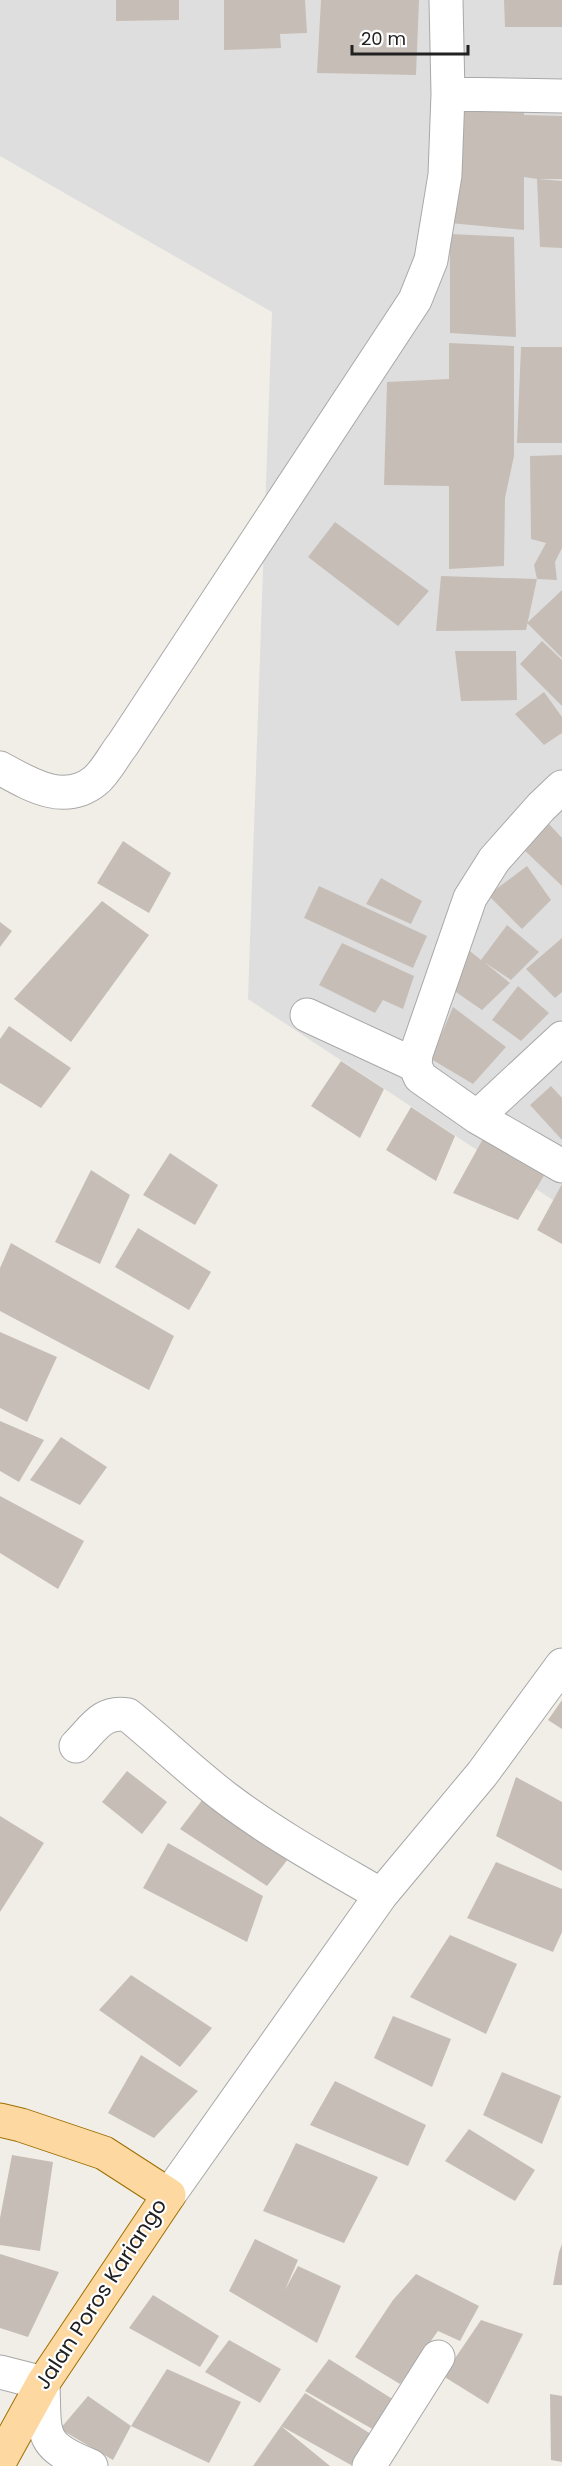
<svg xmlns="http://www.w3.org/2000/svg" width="562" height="2466" viewBox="0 0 562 2466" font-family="Poppins,sans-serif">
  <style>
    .residential { fill: #dfdede }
    .building { fill: #c6beb6 }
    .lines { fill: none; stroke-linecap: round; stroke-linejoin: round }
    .minor-casing { stroke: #a8a8a8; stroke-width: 35 }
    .major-casing { stroke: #9e6e00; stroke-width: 35 }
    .minor { stroke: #fff; stroke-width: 33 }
    .major { stroke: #fdd8a1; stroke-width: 33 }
    .labels { text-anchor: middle; stroke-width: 4.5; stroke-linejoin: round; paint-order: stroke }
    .street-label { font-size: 21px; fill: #212121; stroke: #fff }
  </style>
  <rect width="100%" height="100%" fill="#f1eee7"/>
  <path class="residential" d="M0,0H562V1206L248,999L272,312L0,156Z"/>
  <path class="building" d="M116,0H179V20L116,21Z
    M224,0H305L307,33L280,34L281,48L224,50Z
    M321,0H419L416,75L317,73Z
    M504,0H562V27H505Z
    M524,109V115L562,116V179H538L562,181V248L540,247L537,179L524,177V230L450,223L454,110Z
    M450,234L514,237L516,337L450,333Z
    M449,343L514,346V456L505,498L504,566L449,569V486L384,485L387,382L449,379Z
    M521,347H562V443H517Z
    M562,455V548L555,562L557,580L537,579L534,565L546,543L531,539L530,456Z
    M335,522L429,591L398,626L308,557Z
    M441,576L537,579L526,630L436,631Z
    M562,590V658L527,623Z
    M542,641L562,660V706L520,664Z
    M455,651H516L517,700L461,701Z
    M544,692L562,717V733L544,745L515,714Z
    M549,824L562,838V886L522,848Z
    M123,841L171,873L149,913L97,883Z
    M527,866L551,900L522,929L488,895Z
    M381,878L422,901L411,924L366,904Z
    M319,886L427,936L413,968L304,918Z
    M102,901L149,935L71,1042L14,999Z
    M0,922L12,931L0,947Z
    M507,925L539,952L511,980L484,962L510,983L482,1010L453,990L465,947L481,960Z
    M562,938V992L555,998L526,969Z
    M342,943L414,976L403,1009L383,1000L375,1013L319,985Z
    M518,986L549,1013L521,1041L492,1020Z
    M453,1007L506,1047L473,1084L431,1059Z
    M9,1026L71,1068L41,1108L0,1083V1039Z
    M341,1061L384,1089L360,1138L311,1106Z
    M551,1086L562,1098V1140L530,1105Z
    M411,1107L455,1136L436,1181L386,1150Z
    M485,1135L546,1172L518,1220L453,1193Z
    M170,1153L218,1185L195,1225L143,1195Z
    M91,1170L130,1195L100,1264L55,1242Z
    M562,1184V1244L537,1230Z
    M138,1228L211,1272L189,1310L115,1267Z
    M11,1243L174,1336L149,1390L0,1311V1268Z
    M0,1332L57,1357L27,1422L0,1408Z
    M0,1421L44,1440L19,1482L0,1471Z
    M61,1437L107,1467L80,1505L30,1480Z
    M0,1496L84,1541L58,1589L0,1553Z
    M562,1700V1729L548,1720Z
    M127,1771L167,1802L142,1834L102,1802Z
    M516,1777L562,1802V1871L496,1836Z
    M209,1791L292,1854L267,1886L180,1829Z
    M0,1816L44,1843L0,1912Z
    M168,1843L263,1896L247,1942L143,1888Z
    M496,1862L562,1889V1932L553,1952L467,1918Z
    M450,1935L517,1964L486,2034L410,1997Z
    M131,1975L212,2028L180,2067L99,2010Z
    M393,2016L451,2039L432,2087L374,2058Z
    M141,2055L198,2091L154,2138L108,2113Z
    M502,2072L561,2096L542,2144L483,2115Z
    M335,2081L426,2125L408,2166L310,2125Z
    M469,2129L535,2170L515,2201L445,2161Z
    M296,2143L378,2177L344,2243L263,2211Z
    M12,2155L53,2162L40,2251L0,2245V2218Z
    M255,2239L298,2260L285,2290L298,2266L341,2286L317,2343L229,2291Z
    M562,2244V2285H553L559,2252Z
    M0,2254L59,2272L28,2337L0,2328Z
    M416,2274L479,2306L460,2341L438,2331L400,2384L355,2357L393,2300Z
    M153,2295L219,2336L200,2367L129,2328Z
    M481,2320L523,2334L488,2404L443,2376Z
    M229,2340L281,2369L260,2403L205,2372Z
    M329,2359L394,2400L376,2431L305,2391Z
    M167,2369L241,2402L209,2463L131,2426L113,2460L60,2429L88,2396L131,2426Z
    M305,2393L371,2434L351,2465L281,2426Z
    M550,2394L562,2396V2462L551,2460Z
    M281,2426L330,2466H253Z"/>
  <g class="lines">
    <g class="minor-casing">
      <path id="minor" d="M448,94L562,96
        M0,768C29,784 64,806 95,781C106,772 114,755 123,744L415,300L431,260L445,175L448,94L446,0
        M562,787L541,807L494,860L470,898L416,1054L415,1065L420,1077L477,1117L562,1166
        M307,1015L415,1065
        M477,1117L562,1038
        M76,1746C93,1729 102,1710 128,1715C161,1742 192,1772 226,1798C275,1835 328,1864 381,1895
        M169,2195L381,1895L482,1774L562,1665
        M0,2372L43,2383C45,2436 38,2445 91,2466
        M369,2466L438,2357"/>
    </g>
    <g class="major-casing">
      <path id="major" d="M0,2120L21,2125L104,2153L169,2195L43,2383L0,2461"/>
    </g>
    <use href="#minor" class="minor"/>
    <use href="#major" class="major"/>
  </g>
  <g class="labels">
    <g class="street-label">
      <text transform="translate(101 2294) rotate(-57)" y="7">Jalan Poros Kariango</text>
    </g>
  </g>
  <path d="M352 45v9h116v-9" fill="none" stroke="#212121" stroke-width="3"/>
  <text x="361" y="45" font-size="18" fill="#212121" stroke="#ffffff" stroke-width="4.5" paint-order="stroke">20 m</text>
</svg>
